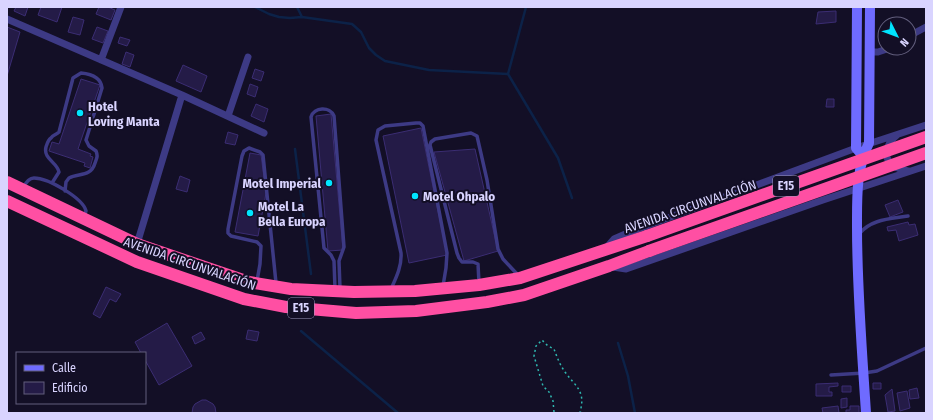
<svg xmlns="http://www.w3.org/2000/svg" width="933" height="420" viewBox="0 0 933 420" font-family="'Fira Sans Condensed',sans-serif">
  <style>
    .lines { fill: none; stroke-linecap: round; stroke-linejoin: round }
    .stream { stroke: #0c2248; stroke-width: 2.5 }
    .building { fill: #241b47; stroke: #3b2d73 }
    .path { stroke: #2fb8b0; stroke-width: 1.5; stroke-dasharray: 2 3; stroke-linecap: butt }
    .lane { stroke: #3d3a85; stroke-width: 3.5 }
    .street { stroke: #3d3a85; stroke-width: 7 }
    .secondary { stroke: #6f6bff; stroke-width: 10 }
    .highway { stroke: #ff4fa3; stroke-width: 12 }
    .highway-bridge { stroke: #ff4fa3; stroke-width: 12 }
    .poi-dot { fill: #00e5ff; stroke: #130f26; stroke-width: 1.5 }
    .labels { text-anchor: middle; stroke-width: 4; stroke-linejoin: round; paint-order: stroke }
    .shield { fill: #130f26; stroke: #9e99be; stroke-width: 1 }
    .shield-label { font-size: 12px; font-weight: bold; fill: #d9d4ff }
    .poi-label { font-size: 13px; font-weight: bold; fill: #d9d4ff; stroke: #130f26; text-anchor: start }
    .street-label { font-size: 13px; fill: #d9d4ff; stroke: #130f26 }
  </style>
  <rect width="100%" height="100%" fill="#130f26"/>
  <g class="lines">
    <path class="stream" d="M255,7L269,14L279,17L290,18L302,17L352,24L361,32L369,48L376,55L385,61L429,70L508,74
      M297,7L302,17
      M526,7L508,74L558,158L572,198
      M295,149L311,274
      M301,331L398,413
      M618,343L628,376L635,413"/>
  </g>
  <path class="building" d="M16,7H28L25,16L14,11Z
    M41,7H62L57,22L38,15Z
    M99,7H108L115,10L111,20L96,14Z
    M836,11V22L816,24L818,12Z
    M73,17L84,20L80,35L68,32Z
    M7,27L20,32L7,76Z
    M97,27L108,31L103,43L92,39Z
    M120,37L130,40L127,46L118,43Z
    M126,52L134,55L130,67L122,64Z
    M183,65L207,76L201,92L176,81Z
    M255,69L264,72L261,81L252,78Z
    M81,79L100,85L78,149L91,154L90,156L93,157L90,168L84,166L85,163L49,151L52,142L59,144Z
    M250,84L258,87L255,97L247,94Z
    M827,99H834V107H826Z
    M256,104L268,109L264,122L251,116Z
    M331,114L343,250L328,251L316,116Z
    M421,128L447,255L409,263L383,136Z
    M228,132L238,135L235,145L225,143Z
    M475,149L498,251L464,261L434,152Z
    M250,153L261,155L266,193L258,236L235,232Z
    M180,176L190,180L187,192L176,189Z
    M898,200L903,212L890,217L885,205Z
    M908,222L909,225L915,224L918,235L899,241L896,230L888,231L887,227Z
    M106,287L121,294L116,302L110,299L100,318L93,314Z
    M167,323L192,366L159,385L145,360V353H141L135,342Z
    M248,330L259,332L257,341L246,339Z
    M201,332L205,339L195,344L192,337Z
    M838,383V386L829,387V392H832V396H816V384Z
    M873,383H881V389H873Z
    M842,386H851V392H842Z
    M917,388L919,398L910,399L909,390Z
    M892,389L895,411L888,412L885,395Z
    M907,391L910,408L900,411L897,393Z
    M847,398V407L841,408V399Z
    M202,400H206L213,404L215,407L216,413H192L193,407L195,404Z
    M838,406L839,413H823L822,408Z
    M850,406H859V413H846V410H850Z"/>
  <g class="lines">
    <path class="path" d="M554,412L553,401L549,392L543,386L534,356L536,346L542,340L548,346L554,349C557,357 560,365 565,372C576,387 586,391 580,412L582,413"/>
    <path class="lane" d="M52,183L59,172C57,162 43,159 46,147C47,144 48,140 51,138C53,135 56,135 59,132L73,78L81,73C91,74 101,77 102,88L86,140L89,146L96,151C98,156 97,158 95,163C91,177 79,173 69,178L66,182L65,191
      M23,188C25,184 29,178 34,178C48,178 83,198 86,211L84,217
      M859,234C871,219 890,219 908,216
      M257,281L260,264L261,246L257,242L231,236L228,233V229L242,156L244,151L249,148L260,152L263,155L276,283
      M479,283L478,264L473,262H462L459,258L457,253L430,145L431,142L435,139L471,133L477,136L487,180L498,249L503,259L518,275
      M335,289L334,261L331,255L324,248L311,117C314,107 330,106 334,116L344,247L339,261L340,288
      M391,289C396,278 402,266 401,253L376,140L378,130L385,126L416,123H420L423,126L447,253L446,268L443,286
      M831,375L864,373L877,371L926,348"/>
    <path class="street" d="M7,19L182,95L137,244
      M909,36L926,27
      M870,52H878L890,48
      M101,60L121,7
      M182,95L264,133
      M228,116L248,57
      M897,135C888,142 882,155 891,164C896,169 903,170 909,171
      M607,247L614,239L630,232L856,148L926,125
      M613,267L626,269L823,200L926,166"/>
    <path class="secondary" d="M857,7L856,148L862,155
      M866,413C862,351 857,289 857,227C857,199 856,168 869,143L870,7"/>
    <path class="highway" d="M7,182L137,244L249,282L291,289L354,292L415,291L479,285L520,278L647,236
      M7,201L137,262L244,299L286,307L356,313L416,311L487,302L524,295L609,266L649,251"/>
    <path class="highway-bridge" d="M647,236L926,137
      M649,251L926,153"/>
  </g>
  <g class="poi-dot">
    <circle cx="80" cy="113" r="4"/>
    <circle cx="329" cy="183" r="4"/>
    <circle cx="415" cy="196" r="4"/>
    <circle cx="250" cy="213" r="4"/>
  </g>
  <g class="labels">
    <g class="shield">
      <rect x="773" y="176" width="26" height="20" rx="3"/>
      <rect x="288" y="298" width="26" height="20" rx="3"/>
    </g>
    <g class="shield-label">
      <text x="786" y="190">E15</text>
      <text x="301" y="312">E15</text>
    </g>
    <g class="poi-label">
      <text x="88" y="111">Hotel<tspan x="88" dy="15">Loving Manta</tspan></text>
      <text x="321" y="188" text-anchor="end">Motel Imperial</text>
      <text x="423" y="201">Motel Ohpalo</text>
      <text x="258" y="211">Motel La<tspan x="258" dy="15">Bella Europa</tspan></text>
    </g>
    <g class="street-label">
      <text transform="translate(690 206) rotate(-19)" y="5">AVENIDA CIRCUNVALACIÓN</text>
      <text transform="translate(190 263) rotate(19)" y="5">AVENIDA CIRCUNVALACIÓN</text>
    </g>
  </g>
  <rect width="933" height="420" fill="none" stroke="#d9d4ff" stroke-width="16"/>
  <rect x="16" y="352" width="130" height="52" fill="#130f26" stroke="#625e7d"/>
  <rect x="24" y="365" width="20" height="6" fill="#6f6bff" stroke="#625e7d"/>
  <text x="52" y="372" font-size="12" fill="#d9d4ff">Calle</text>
  <rect x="24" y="382" width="20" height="12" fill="#241b47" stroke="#625e7d"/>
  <text x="52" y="392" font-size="12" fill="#d9d4ff">Edificio</text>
  <g transform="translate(897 36) rotate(132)"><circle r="19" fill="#130f26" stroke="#625e7d"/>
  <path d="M0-3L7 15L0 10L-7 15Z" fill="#00e5ff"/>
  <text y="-6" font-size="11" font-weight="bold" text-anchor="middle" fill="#d9d4ff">N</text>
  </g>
</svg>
